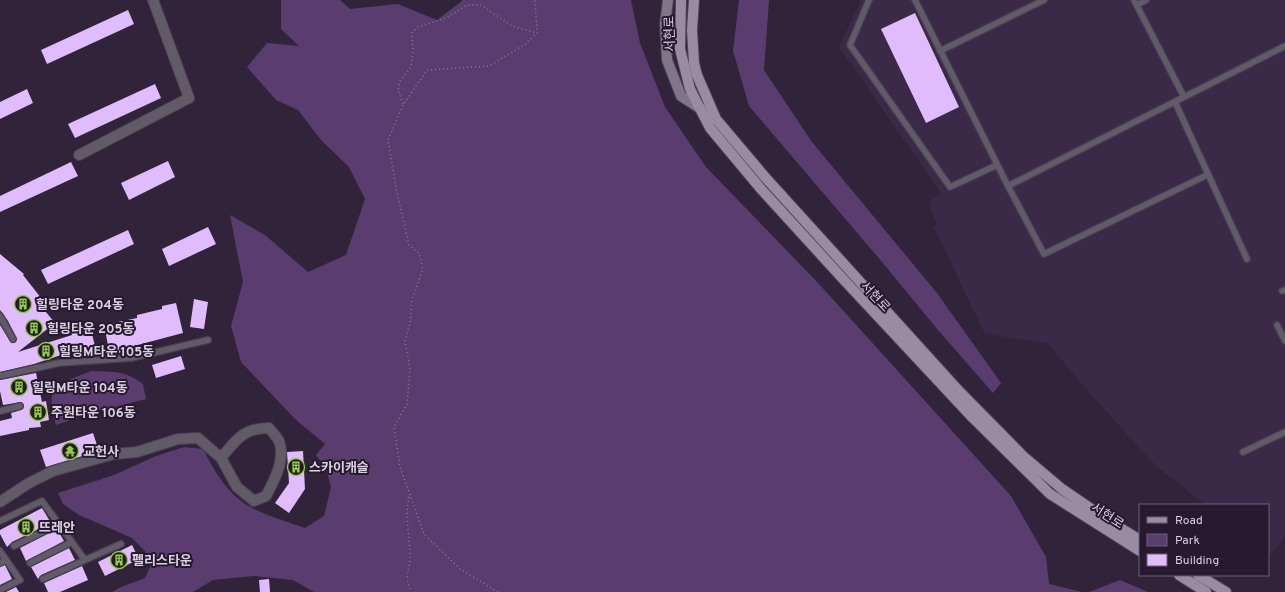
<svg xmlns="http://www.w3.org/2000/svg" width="1285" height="592" viewBox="0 0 1285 592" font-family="Overpass,'Noto Sans KR',sans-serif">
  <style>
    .built { fill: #3a2a47 }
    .green { fill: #5a3d6e }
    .building { fill: #e0bcfc }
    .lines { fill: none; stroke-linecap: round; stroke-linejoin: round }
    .service-casing { stroke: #4b3f55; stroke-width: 8 }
    .minor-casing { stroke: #4b3f55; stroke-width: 12 }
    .secondary-casing { stroke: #4b3f55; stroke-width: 12 }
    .primary-casing { stroke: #4b3f55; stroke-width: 12 }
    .path { stroke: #877d8f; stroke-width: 1.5; stroke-dasharray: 1 3; stroke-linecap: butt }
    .service { stroke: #615b67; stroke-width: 5.5 }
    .minor { stroke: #615b67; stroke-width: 10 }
    .secondary { stroke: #807689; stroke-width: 10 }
    .primary { stroke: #988ba3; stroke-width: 10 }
    .labels { text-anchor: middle; stroke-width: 4; stroke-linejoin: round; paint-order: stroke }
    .street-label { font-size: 13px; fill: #d9d1e0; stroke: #271930 }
    .poi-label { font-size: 13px; font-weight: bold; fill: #d9d1e0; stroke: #271930; text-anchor: start }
  </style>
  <rect width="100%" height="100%" fill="#30233a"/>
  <path class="built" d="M861,0H1285V536L1271,554L1268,552V505H1206L1156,466L1094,398L1047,343L985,334L934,228L936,224L929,201L941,193L839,47Z"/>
  <path class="green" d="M281,0H340L350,9L398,4L437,20L463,0H631L640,43L665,107L706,167L820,285L1011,496L1046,557L1049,584L1082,592H314L293,580L254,576L213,580L193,592H112L121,587L145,578L151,565L145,551L132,538L79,515L63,504L58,493L114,475L156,456L184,447L203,449C215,472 229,497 254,509C270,517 289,522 305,528L324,516L331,487L326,469L316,455L325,444L296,420L241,362L231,326L243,282L230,215L265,235L308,272L346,255L365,199L349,167L321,140L298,110L276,100L247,67L267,43L299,46L281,29Z
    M739,0H769L764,70L812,142L937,293L1001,383L993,393L938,330L882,262L749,106L733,51Z
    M92,371C114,372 124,370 143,384L146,399L91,413L56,425C53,415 48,398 55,389C61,382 83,374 92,371Z
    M1120,580L1148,592H1089Z"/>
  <path class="building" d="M128,10L134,24L47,64L41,50Z
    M915,13L959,107L926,123L881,29Z
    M155,84L161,98L75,138L68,124Z
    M27,89L33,103L0,119V102Z
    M168,161L175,177L129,200L121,183Z
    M71,162L78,176L0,212V196Z
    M208,227L216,244L169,266L162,249Z
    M128,230L134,244L48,284L41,270Z
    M0,254L24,274L23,275L45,303L41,306L55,323L18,352L72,335L70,327L89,322L97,354L78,357L76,350L34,364L0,372V325L11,342L15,343L17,339L8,321L0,310Z
    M194,299L208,302L204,329L190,327Z
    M176,303L183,333L130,347V350L110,355L104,325L137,318V315L162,309V306Z
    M181,356L185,369L156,378L152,365Z
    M36,373L42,402L46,401L49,420L40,422L41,427L29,428V430L0,436V421L12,418L11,413L21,410L24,405L21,402L3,405L0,391V380Z
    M93,433L99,451L46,467L40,450Z
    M303,451L305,489L289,513L275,503L289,483L287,452Z
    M42,508L51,523L12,542L7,547L0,534V530Z
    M57,529L64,541L26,561L20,548Z
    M132,545L139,559L105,576L98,562Z
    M69,548L75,560L41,575L38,579L31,567Z
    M5,565L12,579L0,585V567Z
    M82,566L88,580L60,592H48L44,583Z
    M269,579L270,592H260L259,580Z
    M16,587L19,592H6Z"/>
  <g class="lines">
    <g class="service-casing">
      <path id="service" d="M869,0L850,45L950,187L997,165
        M915,0L1008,186L1285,46
        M1134,0L1184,97
        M1137,5L1146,0
        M940,51L1044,0
        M1175,102L1247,259
        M1008,186L1044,254L1207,175
        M1282,291L1285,290
        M0,316L13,339
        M1277,325L1285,341
        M0,376L59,363L131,358L208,340
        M0,411L20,406
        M1243,452L1285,432
        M0,521L42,501L85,560L121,544
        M14,546L59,524
        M0,551L20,580L0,590
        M0,563L6,560
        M30,563L72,542
        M43,579L85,560"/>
    </g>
    <g class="minor-casing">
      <path id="minor" d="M79,155L189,98L153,0
        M0,502L29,483L53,471L114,454L137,452L178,439L198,438L221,458L237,487L254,501L266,496C274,481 286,459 279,441C277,437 272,432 269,428C243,428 236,440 221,458"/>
    </g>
    <g class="secondary-casing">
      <path id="secondary" d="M668,0L665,24L667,60L681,96L701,109"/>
    </g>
    <g class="primary-casing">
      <path id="primary" d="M681,0L680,49L690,89L710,128L761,189L844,280L972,417L1050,494L1140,551
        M694,0L692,30L694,63L697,75L716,119L765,177L959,391L1023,456L1062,489L1112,523L1140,540
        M1179,575L1206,592
        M1198,575L1226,592"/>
    </g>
    <path class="path" d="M403,104L398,90L400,81L411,67L413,52L412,33L418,27L446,18L467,5H481L512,26L537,33
      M409,497C405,515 409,534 410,553C411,570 403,573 411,592
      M498,592L460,569L424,534L400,467L394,427L407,404L410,369L405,341L410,323L412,300L423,269L419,253L409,245L396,188L388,140L403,105L427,70L489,66L524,45L537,33L535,0"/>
    <use href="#service" class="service"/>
    <use href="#minor" class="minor"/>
    <use href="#secondary" class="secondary"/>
    <use href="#primary" class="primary"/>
  </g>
  <defs>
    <g id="building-ring" transform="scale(0.9)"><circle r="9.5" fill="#271930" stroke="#90cd40" stroke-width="1.5"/><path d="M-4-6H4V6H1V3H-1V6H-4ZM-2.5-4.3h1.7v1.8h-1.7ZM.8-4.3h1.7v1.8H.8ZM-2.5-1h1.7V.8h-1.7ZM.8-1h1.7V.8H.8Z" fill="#90cd40"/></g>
    <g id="temple-ring" transform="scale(0.9)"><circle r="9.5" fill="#271930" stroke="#90cd40" stroke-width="1.5"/><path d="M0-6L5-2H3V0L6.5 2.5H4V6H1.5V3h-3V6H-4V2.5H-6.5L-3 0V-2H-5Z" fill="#90cd40"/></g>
  </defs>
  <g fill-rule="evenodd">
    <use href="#building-ring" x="23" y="304"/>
    <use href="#building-ring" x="34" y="328"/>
    <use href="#building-ring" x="46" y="351"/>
    <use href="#building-ring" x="19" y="387"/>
    <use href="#building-ring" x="38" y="412"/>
    <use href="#temple-ring" x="70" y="451"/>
    <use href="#building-ring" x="296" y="467"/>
    <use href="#building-ring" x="26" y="527"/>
    <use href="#building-ring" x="119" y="560"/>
  </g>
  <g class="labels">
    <g class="street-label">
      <text transform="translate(669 34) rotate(-92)" y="5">서현로</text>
      <text transform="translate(876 296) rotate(47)" y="5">서현로</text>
      <text transform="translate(1108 515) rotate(33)" y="5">서현로</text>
    </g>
    <g class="poi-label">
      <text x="36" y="309">힐링타운 204동</text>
      <text x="47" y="333">힐링타운 205동</text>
      <text x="59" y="356">힐링M타운 105동</text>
      <text x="32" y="392">힐링M타운 104동</text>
      <text x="51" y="417">주원타운 106동</text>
      <text x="83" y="456">교헌사</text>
      <text x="309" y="472">스카이캐슬</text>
      <text x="39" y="532">뜨레안</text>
      <text x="132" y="565">펠리스타운</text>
    </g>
  </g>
  <rect x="1139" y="504" width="130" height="72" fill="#271930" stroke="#6e6376"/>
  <rect x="1147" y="517" width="20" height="6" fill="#988ba3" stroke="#6e6376"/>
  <text x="1175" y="524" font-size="12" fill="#d9d1e0">Road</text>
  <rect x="1147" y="534" width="20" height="12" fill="#5a3d6e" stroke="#6e6376"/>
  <text x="1175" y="544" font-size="12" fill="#d9d1e0">Park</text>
  <rect x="1147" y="554" width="20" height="12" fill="#e0bcfc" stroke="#6e6376"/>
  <text x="1175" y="564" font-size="12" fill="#d9d1e0">Building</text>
</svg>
